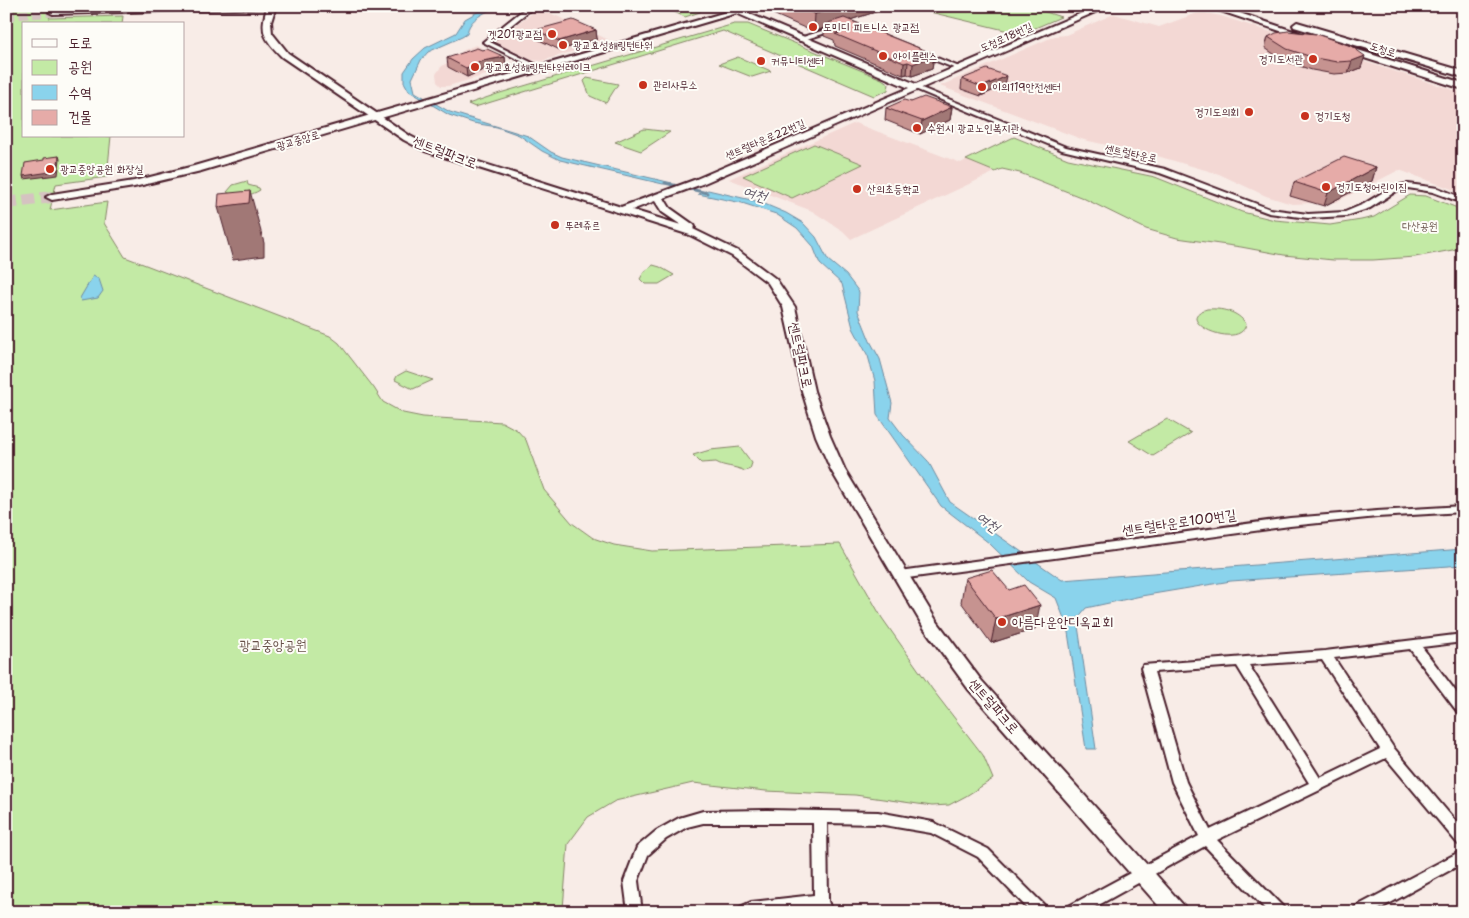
<svg xmlns="http://www.w3.org/2000/svg" width="1469" height="918" viewBox="0 0 1469 918" font-family="'Shantell Sans','Poor Story',sans-serif">
  <style>
    .built { fill: #f3d8d4 }
    .green { fill: #c3eaa5; stroke: #868468 }
    .water { fill: #8ad3ec; stroke: #708b9f }
    .lines { fill: none; stroke-linecap: round; stroke-linejoin: round }
    .stream { stroke: #708b9f; stroke-width: 3 }
    .tertiary-tunnel { stroke: #d5c3c1; stroke-width: 9; stroke-dasharray: 9 4.5; stroke-linecap: butt }
    .secondary-tunnel { stroke: #d5c3c1; stroke-width: 12; stroke-dasharray: 12 5.5; stroke-linecap: butt }
    .minor-casing { stroke: #4a1f2b; stroke-width: 4 }
    .tertiary-casing { stroke: #4a1f2b; stroke-width: 4 }
    .secondary-casing { stroke: #4a1f2b; stroke-width: 4 }
    .minor { fill: #fdfcf7; fill-rule: evenodd }
    .tertiary { fill: #fdfcf7; fill-rule: evenodd }
    .secondary { fill: #fdfcf7; fill-rule: evenodd }
    .wall { fill: #c69390; stroke: #4a1f2b }
    .shaded-wall { fill: #a17876; stroke: #4a1f2b }
    .building { fill: #e6aba8; stroke: #4a1f2b }
    .poi-dot { fill: #c8321e; stroke: #fdfcf7; stroke-width: 2 }
    .labels { text-anchor: middle; stroke-width: 4; stroke-linejoin: round; paint-order: stroke }
    .far-poi-label { font-size: 11px; fill: #4a1f2b; stroke: #fdfcf7; text-anchor: start }
    .far-street-label { font-size: 11px; fill: #4a1f2b; stroke: #fdfcf7 }
    .far-park-label { font-size: 11px; fill: #68524a; stroke: #fdfcf7 }
    .street-label { font-size: 14px; fill: #4a1f2b; stroke: #fdfcf7 }
    .poi-label { font-size: 14px; fill: #4a1f2b; stroke: #fdfcf7; text-anchor: start }
    .park-label { font-size: 14px; fill: #68524a; stroke: #fdfcf7 }
    .water-label { font-size: 15px; font-style: italic; fill: #5d5565; stroke: #fdfcf7 }
  </style>
  <rect width="100%" height="100%" fill="#f8ece7"/>
  <filter id="ink" filterUnits="userSpaceOnUse"><feTurbulence type="fractalNoise" baseFrequency=".02" numOctaves="2"/><feDisplacementMap in="SourceGraphic" scale="10" xChannelSelector="R" yChannelSelector="G"/><feConvolveMatrix kernelMatrix="1 2 1 2 8 2 1 2 1" color-interpolation-filters="sRGB"/></filter>
  <g filter="url(#ink)">
    <path class="built" d="M539,8L609,40L542,61L532,60L496,43V40Z
      M1200,12L1221,16L1463,93V193L1399,170L1336,202L1292,204L1266,196L1219,174L1157,156L1084,140L940,86L1055,36L1066,35L1114,14L1159,27Z
      M476,45L517,66L448,86H441L437,82L436,74L441,67L464,50Z
      M855,123L961,163L966,160L995,172L851,239L843,231L812,211L729,179Z"/>
    <path class="green" d="M6,6H58L49,18L123,16L122,24H24V136H111L107,177L56,184L50,210L107,202L104,223L125,257L330,336L339,343L374,388L383,402L403,413L423,417L502,422L517,430L526,440L544,490L572,523L593,538L614,545L652,551L840,544L882,618L932,689L983,755L993,779L966,796L949,805L932,806L855,795L766,791L693,783L615,801L588,817L568,844L563,909L566,912H6Z
      M661,6H695L700,8V12L685,17Z
      M905,6H1027L1061,17L1021,34Z
      M734,24H748L882,79L889,84L888,90L874,96L723,31L475,107L468,104L500,93Z
      M738,57L771,71L752,77L719,64Z
      M587,78L618,84L606,103L590,96L584,81Z
      M644,129L670,132L641,151L615,142Z
      M1014,137L1068,159L1155,177L1242,212L1275,220L1330,225L1361,220L1374,217L1410,195L1426,196L1463,210V248L1415,257L1373,260H1333L1284,255L1241,247L1177,238L1146,229L1083,198L1020,173L1002,169L995,172L966,160Z
      M814,144L863,164L792,198L743,176Z
      M247,181L248,185L259,188L260,190C251,196 236,198 227,192L233,185Z
      M653,265L660,267L674,275L659,284H645L640,279L644,272Z
      M1207,309C1221,308 1238,311 1246,324C1241,352 1169,320 1207,309Z
      M406,371L433,380L413,389L395,380L397,376Z
      M1167,419L1191,433L1153,456L1129,441Z
      M740,447L752,463L750,469L745,471C735,466 724,467 716,462L701,463L693,455L710,450Z"/>
    <path class="water" d="M488,6H498C485,13 469,18 467,34L462,37L428,52L421,60L412,79L415,92L450,112L528,136L551,152L562,157L672,183L663,184L560,160L542,151L519,135L497,127L473,123L449,115L409,91L404,82V72L413,59L425,48L456,33L465,19Z
      M708,190L760,202L786,213L803,223L816,237L828,260L846,275L859,292L858,311L870,341L880,359L892,403L890,418L903,435L928,461L950,502L1062,580L1463,549V565L1231,581L1141,596L1086,608L1077,619L1096,749H1086L1067,626L1056,598L1029,582L989,543L941,506L877,415L875,381L868,356L853,328L842,284L820,264L813,246L797,228L776,214L742,203L698,194Z
      M93,276L99,279L103,291L98,298L81,301L80,298Z"/>
    <g class="lines">
      <path class="stream" d="M665,183L707,193"/>
      <path class="tertiary-tunnel" d="M6,16L53,12"/>
      <path class="secondary-tunnel" d="M6,203L52,197"/>
      <g class="minor-casing">
        <path id="minor" d="M528,6H535L490,42L543,68V70L541,71L483,42Z
          M837,26L840,28L839,29L800,41L797,39Z
          M921,53H925L964,69L959,70L921,55Z
          M915,87H919L1066,147L1165,169L1270,209L1308,214L1345,212L1364,204L1393,186L1408,184L1438,188L1463,198V203L1433,192L1408,188L1398,190L1370,208L1346,216L1308,218L1269,213L1160,173L1062,150L915,89Z
          M1463,506V512L1377,517L1290,526L900,579L896,578L894,575L896,572L900,571L1290,518L1377,511Z
          M1463,634V642L1422,647L1463,701V716L1459,714L1410,649L1334,658L1393,747L1463,830V846L1458,844L1386,758L1217,840L1283,907L1285,912H1268L1205,846L1086,912H1065L1067,907L1199,836L1172,782L1141,668L1143,665L1325,651ZM1322,660L1380,749L1320,778L1249,665ZM1237,666L1309,783L1210,830L1186,782L1154,672Z
          M767,810L878,812L933,822L988,849L1046,907L1048,912H1031L978,857L931,833L878,824L827,823L828,901L832,912H818L816,908L784,912H738L740,907L751,902L814,895L813,823H703L687,827L666,839L648,855L638,881L642,912H628L624,881L637,847L656,831L679,818L703,811Z
          M1463,850V863L1374,912H1353L1355,907Z"/>
      </g>
      <g class="tertiary-casing">
        <path id="tertiary" d="M179,6H276L271,22L272,33L288,53L410,136L431,147L621,207L694,180L909,88L720,6H731L916,84L1098,6H1109L702,184L664,198L670,208L694,225L695,227L693,229L740,252L776,279L795,307L814,391L830,436L845,470L936,620L981,680L1184,906L1187,912H1164L969,690L924,628L831,470L816,436L802,391L783,307L768,283L732,256L690,235L425,151L404,140L282,57C265,40 259,32 267,8L53,14L49,12L53,10ZM655,201L662,212L681,225L632,210Z"/>
      </g>
      <g class="secondary-casing">
        <path id="secondary" d="M747,6H761L201,171L134,187L52,200L46,197L52,194L134,181L194,166Z
          M1206,6H1219L1311,37L1304,39Z
          M1297,22L1463,71V77L1294,27L1293,25Z
          M1345,46L1463,83V89L1342,51V47Z"/>
      </g>
      <use href="#minor" class="minor"/>
      <use href="#tertiary" class="tertiary"/>
      <use href="#secondary" class="secondary"/>
    </g>
    <path class="wall" d="M773,6H894L850,20L934,54L932,69L912,76L907,74L903,75L835,46L834,40L824,36V28L814,32L773,14Z
      M536,30H596L597,39L560,50L537,39Z
      M1316,34L1361,68L1348,73L1334,74L1312,70L1284,61L1265,48L1268,37Z
      M505,57L506,66L483,70L467,77L448,67L447,58Z
      M962,79L1005,85L981,96L961,89Z
      M911,102L952,107L950,120L920,134L885,120L886,108Z
      M1376,167L1372,181L1324,206L1290,196L1294,182Z
      M965,578L1035,629L991,643L961,602Z"/>
    <path class="shaded-wall" d="M842,6H894L831,26L825,24L824,28L814,32L815,14Z
      M596,30L597,39L560,50L559,41Z
      M934,54L932,69L912,76L913,64Z
      M1365,56L1361,68L1348,73L1352,61Z
      M505,57L506,66L483,70L467,77L466,68L482,61Z
      M908,62L907,74L903,75L904,63Z
      M1007,76L1005,85L981,96L982,87Z
      M952,107L950,120L920,134L922,121Z
      M59,156L60,159L58,175L24,179L23,176Z
      M1376,167L1372,181L1324,206L1328,193Z
      M250,191L264,243V256L233,260L218,207Z
      M1040,605L1035,629L991,643L996,619Z"/>
    <path class="building" d="M794,6H842L815,14Z
      M844,18L934,54L930,55L934,56L913,64L908,62L904,63L835,34L840,33L835,31L838,29L825,24Z
      M573,20L596,30L559,41L536,30Z
      M1288,31L1316,34L1351,46L1365,56L1352,61L1337,62L1315,58L1287,49L1268,37L1276,33Z
      M477,48L482,50L487,49L505,57L482,61L466,68L447,58Z
      M987,69L1007,76L982,87L962,79Z
      M924,97L952,107L922,121L886,108L904,100L911,102Z
      M59,156L57,171L23,176L25,163L44,160V158Z
      M1344,157L1376,167L1328,193L1294,182Z
      M250,191L249,203L218,207L219,194Z
      M992,570L1009,590L1024,585L1040,605L996,619L965,578Z"/>
  </g>
  <g class="poi-dot">
    <circle cx="813" cy="27" r="5"/>
    <circle cx="552" cy="34" r="5"/>
    <circle cx="563" cy="45" r="5"/>
    <circle cx="883" cy="56" r="5"/>
    <circle cx="1313" cy="59" r="5"/>
    <circle cx="761" cy="61" r="5"/>
    <circle cx="475" cy="67" r="5"/>
    <circle cx="643" cy="85" r="5"/>
    <circle cx="982" cy="87" r="5"/>
    <circle cx="1249" cy="112" r="5"/>
    <circle cx="1305" cy="116" r="5"/>
    <circle cx="917" cy="128" r="5"/>
    <circle cx="50" cy="169" r="5"/>
    <circle cx="1326" cy="187" r="5"/>
    <circle cx="857" cy="189" r="5"/>
    <circle cx="555" cy="225" r="5"/>
    <circle cx="1002" cy="622" r="5"/>
  </g>
  <g class="labels">
    <g class="far-poi-label">
      <text x="823" y="31">도미디 피트니스 광교점</text>
      <text x="542" y="38" text-anchor="end">겟201광교점</text>
      <text x="573" y="49">광교효성해링턴타워</text>
      <text x="893" y="60">아이플렉스</text>
      <text x="1303" y="63" text-anchor="end">경기도서관</text>
      <text x="771" y="65">커뮤니티센터</text>
      <text x="485" y="71">광교효성해링턴타워레이크</text>
      <text x="653" y="89">관리사무소</text>
      <text x="992" y="91">이의119안전센터</text>
      <text x="1239" y="116" text-anchor="end">경기도의회</text>
      <text x="1315" y="120">경기도청</text>
      <text x="927" y="132">수원시 광교노인복지관</text>
      <text x="60" y="173">광교중앙공원 화장실</text>
      <text x="1336" y="191">경기도청어린이집</text>
      <text x="867" y="193">산의초등학교</text>
      <text x="565" y="229">뚜레쥬르</text>
    </g>
    <g class="far-street-label">
      <text transform="translate(1006 37) rotate(-24)" y="4">도청로18번길</text>
      <text transform="translate(1383 49) rotate(18)" y="4">도청로</text>
      <text transform="translate(765 139) rotate(-23)" y="4">센트럴타운로22번길</text>
      <text transform="translate(298 140) rotate(-16)" y="4">광교중앙로</text>
      <text transform="translate(1131 153) rotate(12)" y="4">센트럴타운로</text>
    </g>
    <g class="far-park-label">
      <text x="1420" y="230">다산공원</text>
    </g>
    <g class="street-label">
      <text transform="translate(445 152) rotate(21)" y="5">센트럴파크로</text>
      <text transform="translate(801 355) rotate(78)" y="5">센트럴파크로</text>
      <text transform="translate(1179 522) rotate(-8)" y="5">센트럴타운로100번길</text>
      <text transform="translate(994 706) rotate(49)" y="5">센트럴파크로</text>
    </g>
    <g class="poi-label">
      <text x="1012" y="627">아름다운안디옥교회</text>
    </g>
    <g class="park-label">
      <text x="273" y="650">광교중앙공원</text>
    </g>
    <g class="water-label">
      <text transform="translate(755 194) rotate(17)" y="5">여천</text>
      <text transform="translate(988 522) rotate(37)" y="5">여천</text>
    </g>
  </g>
  <rect width="1469" height="918" fill="none" stroke="#fdfcf7" stroke-width="25"/>
  <rect x="12" y="12" width="1444" height="893" fill="none" stroke="#4a1f2b" stroke-width="2" filter="url(#ink)"/>
  <rect x="22" y="22" width="162" height="115" fill="#fdfcf7" stroke="#b5a4a5"/>
  <rect x="32" y="39" width="25" height="8" fill="#fdfcf7" stroke="#b5a4a5"/>
  <text x="68" y="48" font-size="15" fill="#4a1f2b">도로</text>
  <rect x="32" y="60" width="25" height="15" fill="#c3eaa5" stroke="#b5a4a5"/>
  <text x="68" y="72" font-size="15" fill="#4a1f2b">공원</text>
  <rect x="32" y="85" width="25" height="15" fill="#8ad3ec" stroke="#b5a4a5"/>
  <text x="68" y="98" font-size="15" fill="#4a1f2b">수역</text>
  <rect x="32" y="110" width="25" height="15" fill="#e6aba8" stroke="#b5a4a5"/>
  <text x="68" y="122" font-size="15" fill="#4a1f2b">건물</text>
</svg>
